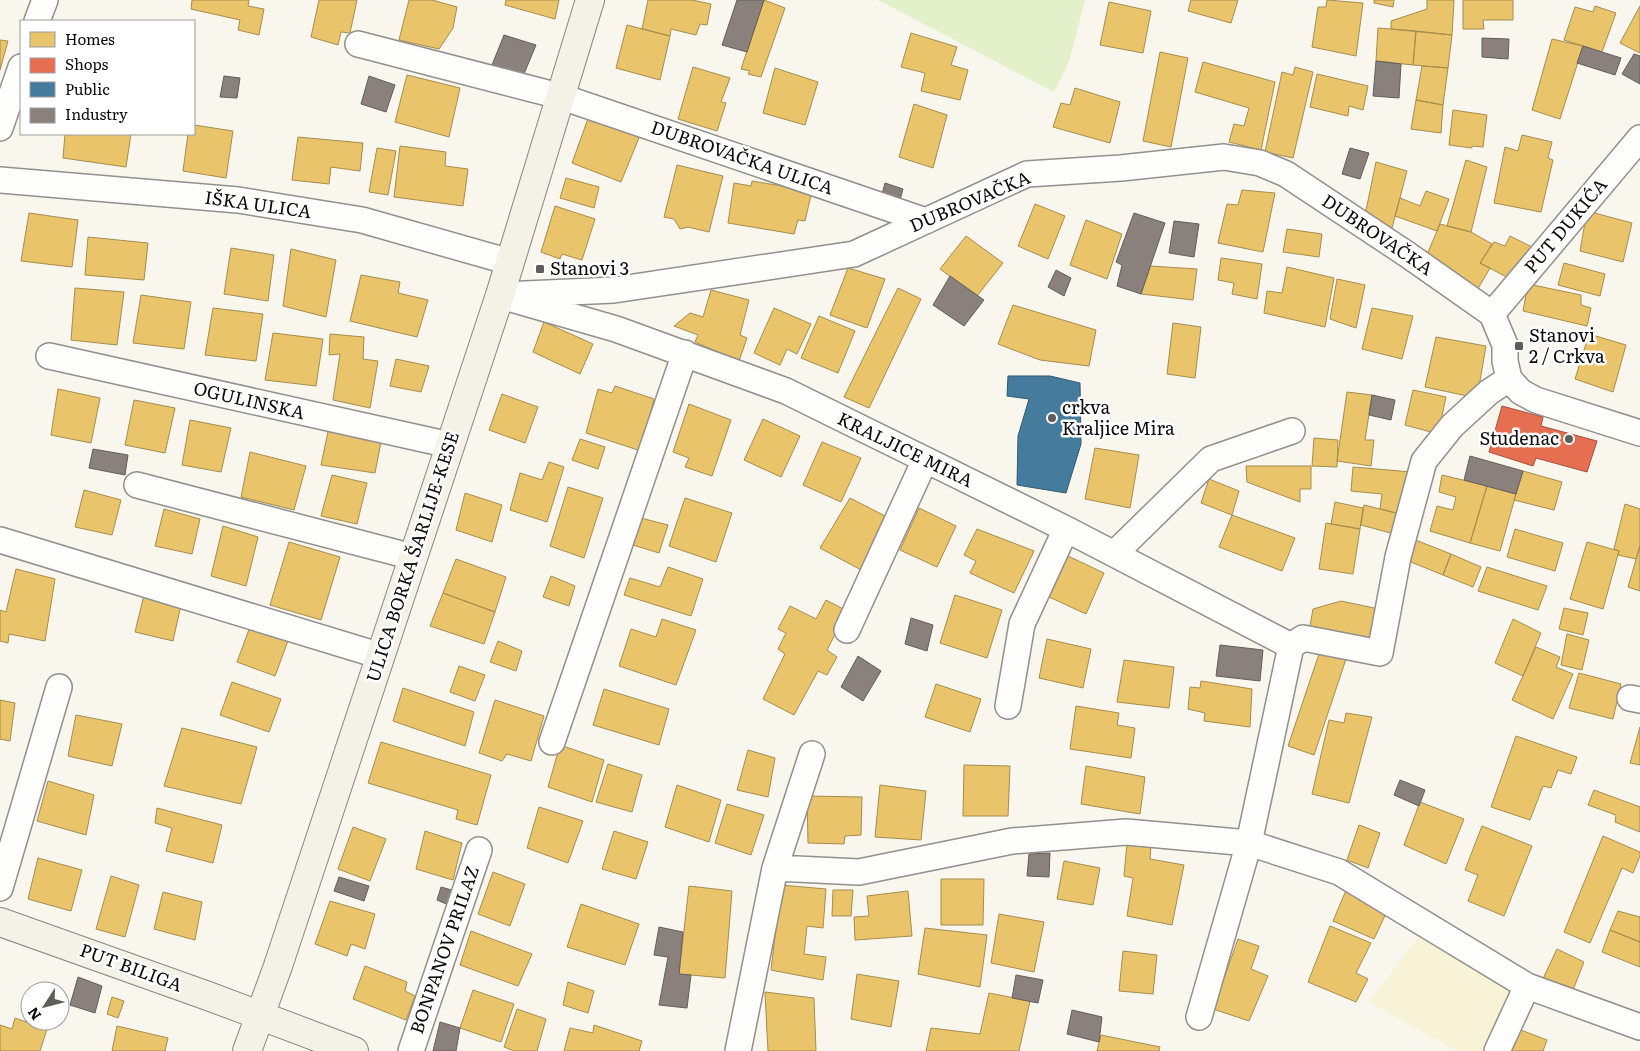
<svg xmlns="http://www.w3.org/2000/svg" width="1640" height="1051" viewBox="0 0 1640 1051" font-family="Literata,serif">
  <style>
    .farmland { fill: #f8f3d6 }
    .green { fill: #e3f1ca }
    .homes { fill: #e9c46a; stroke: #a68c4d }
    .shops { fill: #e76f51; stroke: #a5513c }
    .public { fill: #457b9d; stroke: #335971 }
    .industry { fill: #8a817c; stroke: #645d5a }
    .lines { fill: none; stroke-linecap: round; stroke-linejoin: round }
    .street-casing { stroke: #92908c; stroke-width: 28 }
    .secondary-casing { stroke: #888783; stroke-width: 30 }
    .street { stroke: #fefefc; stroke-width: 25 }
    .secondary { stroke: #f4f2e7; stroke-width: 28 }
    .poi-dot { fill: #5e5d59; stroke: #fff; stroke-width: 2 }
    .labels { text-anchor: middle; stroke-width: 5; stroke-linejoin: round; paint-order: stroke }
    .street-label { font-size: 18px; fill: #0a0a0a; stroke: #fff }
    .poi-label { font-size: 18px; fill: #0a0a0a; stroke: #fff; text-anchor: start }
  </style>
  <rect width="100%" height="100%" fill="#f9f6ed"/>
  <path class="farmland" d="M1427,925L1527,986L1497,1051H1457L1369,1002Z"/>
  <path class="green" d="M878,0H1085L1069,62L1054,92Z"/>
  <path class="homes" d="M192,0H249L248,6L264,9L259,35L238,30L240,20L191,9Z
    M319,0H357L350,33L341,32L338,45L311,37Z
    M409,0H432L457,7L453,28L439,49L399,40Z
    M506,0H559L555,19L505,5Z
    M648,0H692L711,4L707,25L700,24L696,35L671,29L670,36L642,29Z
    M764,0L785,8L761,77L748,74L750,71L741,69Z
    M1191,0H1238L1231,23L1188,11Z
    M1327,0L1363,3L1356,56L1312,47L1318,7H1326Z
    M1374,0H1394L1393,7L1374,3Z
    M1427,0H1454L1452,35L1391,29V21L1427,9Z
    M1463,0H1513V20H1483L1484,29H1463Z
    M1109,2L1151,11L1143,53L1100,45Z
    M1595,6L1616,13L1602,52L1564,40L1575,7L1593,12Z
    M1640,6V53L1620,43Z
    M627,25L670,36L660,80L616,68Z
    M1378,28L1416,31L1413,65L1376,61Z
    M1416,31L1452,35L1448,68L1413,65Z
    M911,33L957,47L951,65L968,70L960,100L921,91L925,73L901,67Z
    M1552,39L1583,46L1560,119L1532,110Z
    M0,40L8,41L0,70Z
    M1160,52L1188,58L1171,147L1143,141Z
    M1203,62L1275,82L1261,150L1229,142L1234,124L1244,126L1249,108L1195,92Z
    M1422,66L1448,68L1443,105L1416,100Z
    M693,67L730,78L721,102L726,103L717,131L678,119Z
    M1295,67L1313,72L1293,158L1265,152L1282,72L1293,75Z
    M775,68L818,82L805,125L763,113Z
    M1317,74L1368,86L1363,110L1349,106L1348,116L1310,107Z
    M407,75L460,88L449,137L395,122Z
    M1075,88L1120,102L1110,143L1053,127L1061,103L1070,105Z
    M1416,100L1443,105L1441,133L1411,129Z
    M914,104L947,115L933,168L899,157Z
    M1453,110L1487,115L1483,147L1472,146V148L1449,145Z
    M590,113L641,133L621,182L572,163Z
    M194,125L233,131L226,178L183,171L188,134H194Z
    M65,134H131L126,167L63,158Z
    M1522,135L1552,142L1548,158L1553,160L1541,212L1494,203L1505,147L1518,151Z
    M298,137L363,143L360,171L331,167L329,184L292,180Z
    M400,146L446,152L445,166L468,169L463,206L394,197Z
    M377,148L396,151L388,195L369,192Z
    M1466,160L1487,167L1471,232L1447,226Z
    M1376,162L1407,171L1392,228L1364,220Z
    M677,165L723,176L709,232L688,227L680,229L674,219L664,217Z
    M566,178L599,187L594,208L560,198Z
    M752,181L812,191L805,221L798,220L794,234L728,223L734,183L751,186Z
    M1242,190L1275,193L1263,252L1218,243L1227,204L1238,205Z
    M1426,191L1449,199L1437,231L1395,216L1400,198L1420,206Z
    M1035,204L1065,216L1048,259L1018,246Z
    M555,206L595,219L582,260L562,254L560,259L541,252Z
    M1587,211L1632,223L1623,262L1580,251Z
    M29,213L78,220L72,267L21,261Z
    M1086,220L1122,234L1107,279L1070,265Z
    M1440,224L1471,232L1492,244L1480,263L1490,268L1476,292L1426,257Z
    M1287,229L1322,234L1319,257L1283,252Z
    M966,236L1003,263L977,296L940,269Z
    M1510,236L1534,248L1516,282L1480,263L1494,242L1505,246Z
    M88,237L148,243L144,280L85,275Z
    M231,248L274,255L268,301L224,294Z
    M291,249L336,260L326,317L283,306Z
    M1221,258L1262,264L1257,299L1232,294L1234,283L1218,280Z
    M1564,263L1605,274L1600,296L1558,285Z
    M1150,266L1197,269L1193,300L1141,294Z
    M1287,267L1334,278L1325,327L1264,313L1267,291L1282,293Z
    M848,268L885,279L867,328L830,315Z
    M361,275L400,282L398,293L428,300L417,337L350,321Z
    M1337,279L1365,285L1356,328L1330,319Z
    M1528,284L1581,295V305L1591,308L1587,326L1523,311Z
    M75,288L124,292L117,345L71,340Z
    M898,288L921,299L869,408L844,397Z
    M711,290L749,300L740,335L747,338L739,361L695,342L698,335L674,326L690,313L703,317Z
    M141,295L191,302L184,349L133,343Z
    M1013,305L1096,330L1089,366L1040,360L998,344Z
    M213,308L263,314L256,361L205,355Z
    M774,308L811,324L797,354L787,349L780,365L754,353Z
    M1372,308L1413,316L1402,359L1362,349Z
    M819,316L855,331L838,373L801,358Z
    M544,322L593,344L580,374L533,352Z
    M1173,323L1201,327L1195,378L1167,374Z
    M273,333L323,339L316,386L265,380Z
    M330,334L364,337L363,359L378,361L370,408L333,400L340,354L329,355Z
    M1589,334L1626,345L1613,392L1575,379Z
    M1436,337L1486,346L1477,398L1425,387Z
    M396,359L429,366L421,392L390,386Z
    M615,386L654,399L641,451L586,433L598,389L612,393Z
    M58,389L100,398L91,443L51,435Z
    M1413,390L1446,397L1438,434L1405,425Z
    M1347,392L1372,395L1365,440H1374L1371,466L1337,461Z
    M502,394L538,407L525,443L489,430Z
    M134,400L175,408L165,453L125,445Z
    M689,404L731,420L712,476L685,467L689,458L673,452Z
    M763,419L800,436L781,477L744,460Z
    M190,420L231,428L221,472L182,465Z
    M329,427L382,437L375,473L321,465Z
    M1314,438L1338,440L1337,467L1312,466Z
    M580,439L605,447L598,469L572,460Z
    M822,442L861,458L841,502L803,485Z
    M1095,448L1139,455L1130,508L1085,499Z
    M250,452L306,466L294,510L241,497Z
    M549,462L564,467L547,522L510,510L520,473L542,480Z
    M1246,466H1311V489H1300V502L1247,482Z
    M1353,467L1412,472L1404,515L1380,509L1382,494L1351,491Z
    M1523,471L1562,482L1554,510L1514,500Z
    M332,475L367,483L357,524L321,516Z
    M1442,475L1487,486L1470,543L1430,531L1437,506L1453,510L1456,497L1439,492Z
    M1209,479L1239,491L1232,515L1201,503Z
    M1487,486L1516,494L1500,551L1470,543Z
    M568,487L603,498L584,558L550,546Z
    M84,490L121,500L112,535L75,527Z
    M465,493L502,505L492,542L456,530Z
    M685,498L732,513L716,562L669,546Z
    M850,498L891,519L863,571L820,548Z
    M1335,502L1363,508L1360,529L1331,524Z
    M1625,504L1640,509V546L1636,559L1618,555L1619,551L1614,549Z
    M1364,505L1404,515L1398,535L1361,525Z
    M919,508L956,526L937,567L900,550Z
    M164,509L200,519L192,554L155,546Z
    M1232,515L1295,538L1282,571L1219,547Z
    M641,518L668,525L659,553L633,545Z
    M1326,523L1360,529L1353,574L1319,569Z
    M223,526L258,537L246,586L211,576Z
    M977,529L1034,551L1014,593L970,573L976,561L964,555Z
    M1515,529L1563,543L1555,571L1507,557Z
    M1413,539L1451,554L1443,575L1406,560Z
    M289,542L340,557L321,620L270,605Z
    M1587,542L1619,551L1603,609L1570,599Z
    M1640,546V591L1628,587Z
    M1451,554L1481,567L1473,587L1443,575Z
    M1068,556L1104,573L1086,614L1049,597Z
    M456,559L506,577L495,612L443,593Z
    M668,567L703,579L691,616L624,595L630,578L660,587Z
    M1487,567L1547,586L1538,610L1478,591Z
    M16,569L55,579L45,641L9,634L8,643L0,641V610L6,612Z
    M551,576L575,586L569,606L543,597Z
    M443,593L495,612L484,644L430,626Z
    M144,595L181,605L173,641L135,632Z
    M955,595L1002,610L987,658L940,643Z
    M826,600L847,611L827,650L837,657L827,675L818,671L794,715L763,699L785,654L778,649L786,633L778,629L790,606L816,619Z
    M1341,601L1388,611L1382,642L1310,626L1313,609Z
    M1564,608L1588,613L1583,635L1559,629Z
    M662,619L696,630L676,685L619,666L631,629L656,637Z
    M1513,619L1541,633L1523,676L1495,663Z
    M251,624L289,638L275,676L237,662Z
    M1567,634L1589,640L1582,670L1561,665Z
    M1047,639L1091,649L1083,688L1039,678Z
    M498,641L522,651L516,671L490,662Z
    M1536,647L1560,657L1556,667L1573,674L1553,719L1512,700Z
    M1321,648L1347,656L1314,755L1288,746Z
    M1124,660L1174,667L1169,708L1117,702Z
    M459,666L485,675L475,701L450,692Z
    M1579,673L1621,684L1613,719L1569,708Z
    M1201,681L1252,689L1250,727L1204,721L1205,713L1188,709L1190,687L1200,688Z
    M232,682L281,699L269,732L220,715Z
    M936,684L981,699L970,732L925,717Z
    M403,688L474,712L465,746L393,721Z
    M604,689L669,709L659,745L593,725Z
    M0,700L15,703L10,741L0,739Z
    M495,700L544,716L531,761L507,754L502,761L479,753Z
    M1076,706L1119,713L1117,725L1135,728L1131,758L1070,749Z
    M1346,713L1372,717L1349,803L1312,794L1329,720L1344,723Z
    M76,715L122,724L112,766L68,756Z
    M1640,727V765L1630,763Z
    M182,728L257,747L241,804L164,786Z
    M1516,736L1577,757L1571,774L1558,770L1551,788L1543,786L1530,820L1491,807Z
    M381,742L491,775L477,825L456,819L458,810L368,783Z
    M560,745L604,760L592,802L548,787Z
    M748,750L775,758L768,797L737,790Z
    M608,764L642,775L632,812L596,802Z
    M964,765L1010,766L1008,816H963Z
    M1086,766L1145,777L1140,814L1081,804Z
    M48,781L94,795L86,835L37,821Z
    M677,785L721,800L709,842L665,827Z
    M880,785L926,791L921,840L875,837Z
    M1594,790L1640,807V832L1615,822L1616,815L1588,805Z
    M807,796L862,797L861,835L845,836L844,844L808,843Z
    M1420,802L1464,819L1446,864L1404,845Z
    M727,804L764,815L751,855L715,843Z
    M539,807L583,821L568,863L527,848Z
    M157,808L222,825L213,863L166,851L172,828L155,823Z
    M1359,825L1380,833L1368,868L1347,860Z
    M1482,826L1532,846L1504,916L1468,901L1478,875L1465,870Z
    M353,827L386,839L370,881L338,869Z
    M425,831L462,843L453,880L416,869Z
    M614,831L648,842L636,879L602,869Z
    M1603,836L1640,852V856L1633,873L1622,868L1590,943L1564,932Z
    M1127,843L1151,844L1150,859L1184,865L1172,925L1127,916L1133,878L1124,876Z
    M38,858L82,870L71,911L28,899Z
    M1064,861L1100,868L1093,905L1057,899Z
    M493,872L525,884L510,926L478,914Z
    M111,876L139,885L125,937L96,929Z
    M941,879H984L983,925H941Z
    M781,885L826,889L823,928L807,926L804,954L826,957L823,980L771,970Z
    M689,886L732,891L725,978L679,974Z
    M1347,888L1389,907L1374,939L1333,921Z
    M833,890H853L851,916H832Z
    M908,891L912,936L855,940L854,917L869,916L867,896Z
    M163,892L202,902L195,940L154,929Z
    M330,901L375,914L365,949L351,944L347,956L315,944Z
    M581,904L639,924L625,965L567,947Z
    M1618,911L1640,917V942L1610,930Z
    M999,914L1044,922L1034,972L991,963Z
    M1330,926L1371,943L1356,973L1368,979L1356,1002L1308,982Z
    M925,928L987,935L980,987L918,974Z
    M1610,930L1640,942V967L1602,952Z
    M471,931L532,954L518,986L460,965Z
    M1238,939L1259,946L1251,969L1268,976L1249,1021L1213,1009Z
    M1557,949L1584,962L1571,995L1541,983Z
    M1123,951L1157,955L1153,994L1119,991Z
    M365,966L407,982L405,991L415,996L406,1020L353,999Z
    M857,974L899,981L891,1027L851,1019Z
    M568,982L594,991L588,1013L563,1005Z
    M473,990L514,1004L501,1042L460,1028Z
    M765,992L814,998L816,1051H768Z
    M989,993L1030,1001L1019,1051H926L931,1028L980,1034Z
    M112,997L124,1001L118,1018L107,1014Z
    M517,1009L546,1019L537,1051H514L504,1047Z
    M15,1018L47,1029L40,1051H0V1025L12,1029Z
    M594,1025L642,1041L639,1051H564L570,1028L593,1033Z
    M117,1026L168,1038L165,1051H112Z
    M1513,1027L1547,1040L1543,1051H1503Z
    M1101,1035L1160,1047L1159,1051H1097Z"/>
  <path class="shops" d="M1502,406L1543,417L1541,426L1597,441L1587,472L1536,458L1533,466L1489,452Z"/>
  <path class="public" d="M1008,376H1050L1080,383L1081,444L1066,493L1017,485L1018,436L1029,399L1007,396Z"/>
  <path class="industry" d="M737,0H764L747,52L722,45Z
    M504,35L536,45L524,74L492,65Z
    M1482,38L1509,39L1508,59L1482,57Z
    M1583,46L1621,58L1615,75L1577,63Z
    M1634,54L1640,56V84L1622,74Z
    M1376,61L1401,64L1399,98L1373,96Z
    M224,76L240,78L237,98L220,97Z
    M369,76L395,85L386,112L361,104Z
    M1350,148L1369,153L1360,179L1342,174Z
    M885,183L903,189L900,200L882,194Z
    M1134,213L1165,223L1141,294L1117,286L1122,265L1116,262Z
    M1174,221L1199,224L1194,257L1169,253Z
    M1056,270L1071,278L1064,296L1048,287Z
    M950,276L984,300L964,326L933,305Z
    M1372,395L1395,400L1391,420L1369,415Z
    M93,449L128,455L125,475L89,468Z
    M1470,456L1523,471L1516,494L1464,480Z
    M911,618L933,625L927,651L905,644Z
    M1220,645L1263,650L1260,681L1216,676Z
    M858,656L881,671L863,701L841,687Z
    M1400,780L1425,790L1419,806L1394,795Z
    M1050,853L1049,877L1027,876L1029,854Z
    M339,877L369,886L364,901L334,891Z
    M441,887L455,891L451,906L437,900Z
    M659,927L683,932L679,974L691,975L687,1008L659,1005L668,957L654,955Z
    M1016,975L1043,980L1038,1003L1012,998Z
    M78,977L102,986L95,1013L70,1005Z
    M1072,1010L1102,1017L1099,1042L1067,1034Z
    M440,1022L460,1028L456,1051H433Z"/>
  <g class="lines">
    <g class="street-casing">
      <path id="street" d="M37,21L45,0
        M358,44L559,96L926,221
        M0,128L21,67
        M0,180L238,200L362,220L510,262
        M500,295L614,290L854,254L1027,174L1121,168L1224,157L1260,163L1286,174L1408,255L1492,314L1505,345V361L1509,379L1521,392L1536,400L1640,433
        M515,300L616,329L786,391L1066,529L1291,646
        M1492,314L1640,138
        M49,356L450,445
        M137,485L413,557
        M0,540L381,656
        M1114,554L1211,459L1292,431
        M847,630L925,460
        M1630,698L1640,700
        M1008,706L1022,624L1066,529
        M552,742L685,353
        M775,868L812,754
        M0,888L59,687
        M1527,986L1640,1027
        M411,1051L479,850
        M738,1051L775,868L859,872L1012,841L1126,832L1249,843L1199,1017
        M1497,1051L1527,986L1339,872L1249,843L1291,646L1303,638L1380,653L1398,557L1424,461L1452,426L1489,392L1509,379"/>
    </g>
    <g class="secondary-casing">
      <path id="secondary" d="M0,922L208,996L354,1051
        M247,1051L278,966L500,295L590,0"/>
    </g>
    <use href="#street" class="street"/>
    <use href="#secondary" class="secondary"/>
  </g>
  <g class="poi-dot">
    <rect x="535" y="264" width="10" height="10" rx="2.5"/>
    <rect x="1514" y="341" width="10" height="10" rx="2.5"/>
    <circle cx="1052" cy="418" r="5"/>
    <circle cx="1569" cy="439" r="5"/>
  </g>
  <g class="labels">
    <g class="street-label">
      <text transform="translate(742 158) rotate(19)" y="6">DUBROVAČKA ULICA</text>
      <text transform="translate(970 202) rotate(-23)" y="6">DUBROVAČKA</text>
      <text transform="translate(258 205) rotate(8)" y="6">IŠKA ULICA</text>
      <text transform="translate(1566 226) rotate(-50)" y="6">PUT DUKIĆA</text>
      <text transform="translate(1377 235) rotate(34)" y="6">DUBROVAČKA</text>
      <text transform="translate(249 401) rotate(13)" y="6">OGULINSKA</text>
      <text transform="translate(905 450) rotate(26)" y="6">KRALJICE MIRA</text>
      <text transform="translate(413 557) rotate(-72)" y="6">ULICA BORKA ŠARLIJE-KESE</text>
      <text transform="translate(445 950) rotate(-71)" y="6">BONPANOV PRILAZ</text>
      <text transform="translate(131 968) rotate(20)" y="6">PUT BILIGA</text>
    </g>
    <g class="poi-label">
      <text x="550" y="275">Stanovi 3</text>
      <text x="1529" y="342">Stanovi<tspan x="1529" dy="21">2 / Crkva</tspan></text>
      <text x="1062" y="414">crkva<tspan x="1062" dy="21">Kraljice Mira</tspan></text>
      <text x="1559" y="445" text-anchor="end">Studenac</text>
    </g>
  </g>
  <rect x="20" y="20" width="175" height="115" fill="#ffffff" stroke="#9d9d9d"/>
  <rect x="30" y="32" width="25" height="15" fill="#e9c46a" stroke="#9d9d9d"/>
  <text x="65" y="45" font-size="15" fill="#0a0a0a">Homes</text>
  <rect x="30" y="58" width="25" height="15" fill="#e76f51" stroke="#9d9d9d"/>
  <text x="65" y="70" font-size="15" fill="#0a0a0a">Shops</text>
  <rect x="30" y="82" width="25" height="15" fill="#457b9d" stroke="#9d9d9d"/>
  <text x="65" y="95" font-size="15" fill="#0a0a0a">Public</text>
  <rect x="30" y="108" width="25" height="15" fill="#8a817c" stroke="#9d9d9d"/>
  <text x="65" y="120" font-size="15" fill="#0a0a0a">Industry</text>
  <g transform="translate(45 1006) rotate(234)"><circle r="24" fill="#ffffff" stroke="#9d9d9d"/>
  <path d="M0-4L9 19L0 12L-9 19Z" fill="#5e5d59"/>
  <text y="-8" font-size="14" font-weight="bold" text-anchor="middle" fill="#0a0a0a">N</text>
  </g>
</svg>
